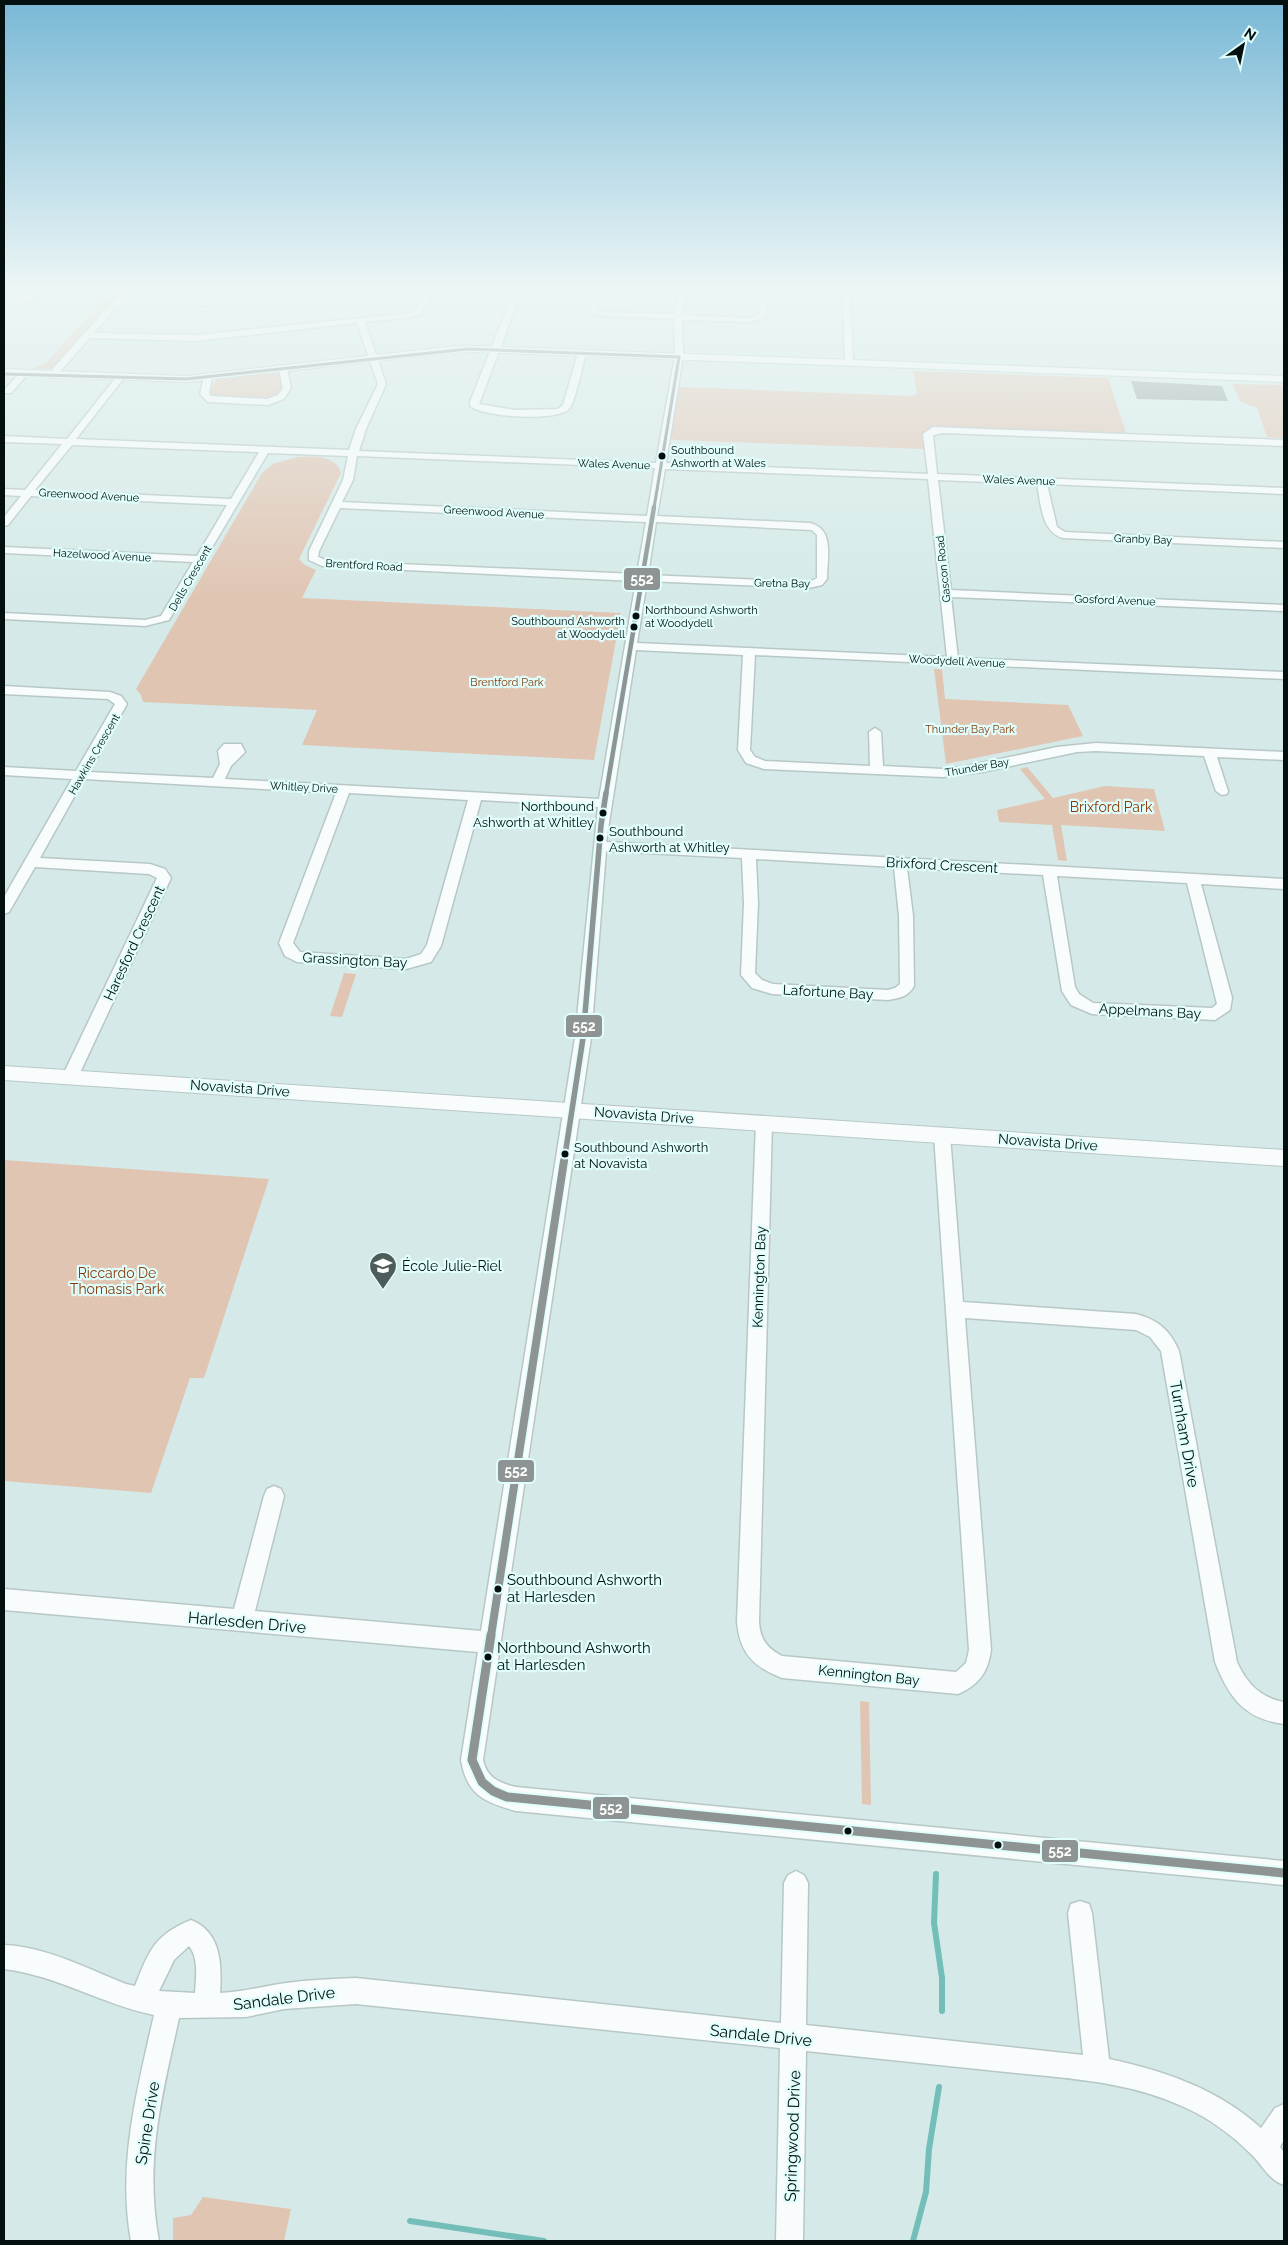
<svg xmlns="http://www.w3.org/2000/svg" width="1288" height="2245" font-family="Raleway,sans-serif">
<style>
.green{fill:#e0c5b3}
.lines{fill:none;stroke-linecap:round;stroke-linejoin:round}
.stream{stroke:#74beba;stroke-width:6}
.building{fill:#96a6a5}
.minor-casing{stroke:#b7c7c6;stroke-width:3}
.tertiary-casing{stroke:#b7c7c6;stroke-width:2}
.secondary-casing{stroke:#b7c7c6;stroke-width:3}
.minor{fill:#f9fcfc;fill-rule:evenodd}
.tertiary{fill:#f9fcfc;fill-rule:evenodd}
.secondary{fill:#f1f1ef;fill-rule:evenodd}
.bus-1-far4-casing{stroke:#e0fefc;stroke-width:5}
.bus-1-far3-casing{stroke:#e0fefc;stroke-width:7}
.bus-1-far2-casing{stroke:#e0fefc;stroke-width:9}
.bus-1-far1-casing{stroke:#e0fefc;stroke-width:11}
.bus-1-casing{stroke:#e0fefc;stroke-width:13}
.bus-1-far4{stroke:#8e9393;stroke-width:3}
.bus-1-far3{stroke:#8e9393;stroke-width:4.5}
.bus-1-far2{stroke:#8e9393;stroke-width:5.5}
.bus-1-far1{stroke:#8e9393;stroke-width:8}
.bus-1{stroke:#8e9393;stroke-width:9}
.bus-dot{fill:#04100f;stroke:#e0fefc;stroke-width:2}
.labels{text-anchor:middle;stroke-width:4.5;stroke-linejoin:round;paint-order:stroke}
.far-bus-label{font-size:11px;fill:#04100f;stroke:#e0fefc;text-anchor:start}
.far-street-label{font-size:11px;fill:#04100f;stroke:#e0fefc}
.far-park-label{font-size:11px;fill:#883a07;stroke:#e0fefc}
.bus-label{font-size:13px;fill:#04100f;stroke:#e0fefc;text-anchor:start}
.park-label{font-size:14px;fill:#883a07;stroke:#e0fefc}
.street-label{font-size:14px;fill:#04100f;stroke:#e0fefc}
.poi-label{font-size:14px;fill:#04100f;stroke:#e0fefc;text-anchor:start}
.near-bus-label{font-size:15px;fill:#04100f;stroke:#e0fefc;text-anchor:start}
.near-street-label{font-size:16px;fill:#04100f;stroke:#e0fefc}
.line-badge{stroke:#e0fefc;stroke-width:2}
.badge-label{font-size:14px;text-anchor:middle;font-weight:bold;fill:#fff}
</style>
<rect width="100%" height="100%" fill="#d5eae8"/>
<g class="green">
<polygon points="117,285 127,285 53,369 31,369 45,364"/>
<path d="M913,371L1108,378L1126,433L936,427C922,431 923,436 923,449L674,440L671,438L678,388L680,387L913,396L917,393Z"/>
<polygon points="274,373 280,375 282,388 277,397 269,400 211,397 208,394 216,380"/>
<polygon points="1232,384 1284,385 1284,438 1267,437 1257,408 1241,402"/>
<path d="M297,457C312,456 337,455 341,473L299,559L305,565L316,570L302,598L621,613L594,760L302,745L317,710L143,702L141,695L136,689L262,473L273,464Z"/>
<polygon points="934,669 942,669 945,699 1068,705 1083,736 946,764"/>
<polygon points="1027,767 1053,798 1105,786 1154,789 1165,831 1061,825 1067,861 1058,860 1052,825 999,822 997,810 1045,799 1020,769"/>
<polygon points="344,973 356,974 342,1017 330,1016"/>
<polygon points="4,1160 269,1179 204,1378 190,1378 151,1493 4,1481"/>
<polygon points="860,1701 869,1702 871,1805 862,1804"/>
<polygon points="203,2197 291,2209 284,2241 173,2241 173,2218 191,2215"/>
</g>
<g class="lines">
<g class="stream">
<polyline points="936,1874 934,1923 942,1978 942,2011"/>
<polyline points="410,2221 544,2241"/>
<polyline points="913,2241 926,2192 929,2149 939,2087"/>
</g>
</g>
<polygon class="building" points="1131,381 1222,386 1228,401 1137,399"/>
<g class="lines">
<defs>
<g id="minor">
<path d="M128,285H136L94,333L196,335L410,313L416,310L429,285H437L422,314L412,317L365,322L386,384L366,429L359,451L656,463L675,356L674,319L603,316L593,314L590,308L597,285H605L598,308L603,312L674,314L679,285H687L682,315L749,318L758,315L761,285H769L765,318L749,322L682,320L683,356L666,463L928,474L923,434L933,427L1284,440V446L943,433L933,435L937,474L1284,488V494L1047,484L1057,527L1065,532L1284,542V548L1063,538C1041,532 1041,503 1037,484L938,480L951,590L1284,605V611L951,597L958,658L1284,672V679L755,655L750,750L755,757L765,761L870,766L869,732L875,728L881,732L883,766L943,769L962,767L1057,747L1096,743L1284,752V760L1217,757L1228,791L1227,794L1222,795L1216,791L1204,756L1096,751L1077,752L982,772L943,777L764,769L746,763L738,750L743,655L636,650L606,842L1284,879V889L1201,884L1232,998L1230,1010L1215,1020L1092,1014L1071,1005L1062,991L1043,875L907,868L913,916L914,986C908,997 899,998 888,1000L772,994L752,988L741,975L744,903L742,858L606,851L591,1038L483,1760C487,1778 499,1783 516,1787L1284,1861V1885L516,1811C484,1802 467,1795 461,1760L478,1652L4,1610V1589L234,1609L264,1496L267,1489L274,1486L281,1489L284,1496L255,1611L481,1631L575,1038L598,807L481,800L441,946L431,962L406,969L297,962L285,956L279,943L336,793L84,779L40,858L150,864L165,869L171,878L78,1077L76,1081L70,1083L64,1081L62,1077L157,878L149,874L35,867L9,912L4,914V897L72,779L4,775V767L76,771L115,704L108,699L4,694V686L110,692L121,696L127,704L89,772L213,778L220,764L218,751L224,744H241L245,752L231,766L225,779L599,799L636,581L322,566L309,560V551L343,480L348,456L268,453L169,620L145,626L4,619V613L145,620L161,616L193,562L4,553V547L197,556L227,505L31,496L8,525L4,526V517L21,496L4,495V489L25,490L62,444L4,442V436L67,439L117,376L120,375L124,378L76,439L349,450L356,429L378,384L357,323L196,341L90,338L55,377H49V373ZM72,445L259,452L231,499L35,490ZM357,456L655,468L647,516L342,502L353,480ZM665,469L928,479L947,657L637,643L647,581L809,588L822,585L827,579C827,558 835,529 810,523L657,516ZM340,508L646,522L637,574L328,561L318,557L319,551ZM656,522L812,530L817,535V578L809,582L648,575ZM349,793L468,800L427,945L421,954L406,959L300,952L293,943ZM756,859L894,867L899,916L900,984L895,988L888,990L773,984L762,980L755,973L758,903ZM1057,876L1187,883L1217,1004L1212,1008L1093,1003L1079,994L1075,987Z"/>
<polygon points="206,285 214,285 216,302 207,306 197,305 197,301 207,295"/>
<polygon points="295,285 303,285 304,289 313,292 375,285 402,285 398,287 313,296 298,293"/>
<path d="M516,285H524L479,404L515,410L558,409L563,405L578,353L585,351L586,353C583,364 575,403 569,409C557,422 483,417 470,406V402Z"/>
<polygon points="842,285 850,285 853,363 849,366 845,363"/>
<polygon points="283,366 287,369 291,388 284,399 268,405 208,402 200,394 204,377 208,374 212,377 209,394 211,396 267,399 278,395 283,388 279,369"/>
<polygon points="21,372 28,374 11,393 5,393 5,389"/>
<path d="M764,1117L770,1118L772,1123L759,1622C760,1639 767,1648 782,1656L956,1672L966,1663L969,1650L934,1135L936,1130L942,1128L948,1130L950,1135L963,1302L1136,1314C1158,1320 1170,1330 1179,1351L1237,1662C1247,1684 1261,1698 1284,1702V1724C1244,1719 1229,1697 1215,1662L1161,1351L1150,1337L1136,1330L965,1318L991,1650C988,1672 979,1685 958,1694L782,1678C754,1667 740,1654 737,1622L756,1123L758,1118Z"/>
<path d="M796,1871L804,1875L808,1883L806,2025L1083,2055L1068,1913L1071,1904L1080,1901L1089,1904L1092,1913L1109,2059C1165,2071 1218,2089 1261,2128L1275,2108L1284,2104V2140L1280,2147L1284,2152V2185C1269,2180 1263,2166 1252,2155C1232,2135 1209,2118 1184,2107C1129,2081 1065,2078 1006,2072C939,2065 872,2058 806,2051L803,2239L802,2241H776L780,2048L356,2004L284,2009L246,2017L179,2018C162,2096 144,2161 159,2241H131C117,2164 137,2091 154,2015C101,2004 59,1976 4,1969V1945C47,1947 86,1968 126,1984L135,1986C149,1951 154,1935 191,1920C221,1932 222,1964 220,1993C243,1992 264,1986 286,1983C309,1980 332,1979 356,1978L781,2023L784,1883L788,1875ZM189,1946C199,1958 196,1978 195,1993L159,1991L174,1960Z"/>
</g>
<g id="tertiary">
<polygon points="476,346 1284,376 1284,382 476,352 448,353 186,382 4,375 4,369 186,376 448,347"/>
<polygon points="4,1066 1284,1150 1284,1166 4,1080"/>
</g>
<g id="secondary">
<polygon points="4,285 10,285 4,289"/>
<polygon points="29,296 33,297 35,299 33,301 4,307 4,301"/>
</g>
</defs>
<use href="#minor" class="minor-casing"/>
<use href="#tertiary" class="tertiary-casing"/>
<use href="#secondary" class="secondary-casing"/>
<use href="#minor" class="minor"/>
<use href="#tertiary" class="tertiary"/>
<use href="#secondary" class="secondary"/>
<defs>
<g id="bus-1-far4">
<polyline points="4,374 186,379 468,349 679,357"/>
<polyline points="654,508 679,357"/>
</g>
<polyline id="bus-1-far3" points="606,794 654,507"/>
<polyline id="bus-1-far2" points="564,1162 583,1038 601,825 606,793"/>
<polyline id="bus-1-far1" points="491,1636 564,1161"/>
<polyline id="bus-1" points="491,1635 472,1760 482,1782 493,1791 507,1797 1284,1873"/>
</defs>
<use href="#bus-1-far4" class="bus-1-far4-casing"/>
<use href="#bus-1-far3" class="bus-1-far3-casing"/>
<use href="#bus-1-far2" class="bus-1-far2-casing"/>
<use href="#bus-1-far1" class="bus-1-far1-casing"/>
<use href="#bus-1" class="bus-1-casing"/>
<use href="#bus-1-far4" class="bus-1-far4"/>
<use href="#bus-1-far3" class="bus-1-far3"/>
<use href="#bus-1-far2" class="bus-1-far2"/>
<use href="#bus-1-far1" class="bus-1-far1"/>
<use href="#bus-1" class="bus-1"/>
</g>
<linearGradient id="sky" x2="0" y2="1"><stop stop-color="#79b8d6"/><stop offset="0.48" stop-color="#ecf6f5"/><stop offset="1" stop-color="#ecf6f5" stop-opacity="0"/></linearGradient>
<rect width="1288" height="599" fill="url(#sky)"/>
<defs>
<symbol id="school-pin" viewBox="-11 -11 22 30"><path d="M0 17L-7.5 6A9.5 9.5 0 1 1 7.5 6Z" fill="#4d5c5b" stroke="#e0fefc"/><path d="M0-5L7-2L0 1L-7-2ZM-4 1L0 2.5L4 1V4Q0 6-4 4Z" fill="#fff"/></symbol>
</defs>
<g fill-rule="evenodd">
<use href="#school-pin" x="367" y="1250" width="32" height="43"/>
</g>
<g class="bus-dot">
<circle cx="662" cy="456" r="4.5"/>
<circle cx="636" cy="616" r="4.5"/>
<circle cx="634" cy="627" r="4.5"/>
<circle cx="603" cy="813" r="4.5"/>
<circle cx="600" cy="838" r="4.5"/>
<circle cx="565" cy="1154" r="4.5"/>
<circle cx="498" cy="1589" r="4.5"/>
<circle cx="488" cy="1657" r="4.5"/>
<circle cx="848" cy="1831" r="4.5"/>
<circle cx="998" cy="1845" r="4.5"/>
</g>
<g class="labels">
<g class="far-bus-label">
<text x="671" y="454">Southbound<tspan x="671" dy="13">Ashworth at Wales</tspan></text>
<text x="645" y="614">Northbound Ashworth<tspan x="645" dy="13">at Woodydell</tspan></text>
<text x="625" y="625" text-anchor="end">Southbound Ashworth<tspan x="625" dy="13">at Woodydell</tspan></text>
</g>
<g class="far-street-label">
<text transform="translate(614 464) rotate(2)" y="4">Wales Avenue</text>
<text transform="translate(1019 480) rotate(2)" y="4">Wales Avenue</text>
<text transform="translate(89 495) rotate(3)" y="4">Greenwood Avenue</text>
<text transform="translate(494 512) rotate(3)" y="4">Greenwood Avenue</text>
<text transform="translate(1143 539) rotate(2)" y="4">Granby Bay</text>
<text transform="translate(102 555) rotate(3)" y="4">Hazelwood Avenue</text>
<text transform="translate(364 565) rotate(3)" y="4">Brentford Road</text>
<text transform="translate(943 569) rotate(-96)" y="4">Gascon Road</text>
<text transform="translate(190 578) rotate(-60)" y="4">Dells Crescent</text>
<text transform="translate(782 583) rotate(1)" y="4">Gretna Bay</text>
<text transform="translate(1115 600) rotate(2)" y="4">Gosford Avenue</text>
<text transform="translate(957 661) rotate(3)" y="4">Woodydell Avenue</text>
<text transform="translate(94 754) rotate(-60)" y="4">Hawkins Crescent</text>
<text transform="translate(977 767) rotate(-10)" y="4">Thunder Bay</text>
<text transform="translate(304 787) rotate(3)" y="4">Whitley Drive</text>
</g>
<g class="far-park-label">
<text x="507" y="686">Brentford Park</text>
<text x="970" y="733">Thunder Bay Park</text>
</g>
<g class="bus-label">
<text x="594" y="811" text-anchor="end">Northbound<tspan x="594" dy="16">Ashworth at Whitley</tspan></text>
<text x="609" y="836">Southbound<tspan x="609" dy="16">Ashworth at Whitley</tspan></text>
<text x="574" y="1152">Southbound Ashworth<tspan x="574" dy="16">at Novavista</tspan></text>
</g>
<g class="park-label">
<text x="1111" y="812">Brixford Park</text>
<text x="117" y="1278">Riccardo De<tspan x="117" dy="16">Thomasis Park</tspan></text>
</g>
<g class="street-label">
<text transform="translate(942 865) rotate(3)" y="5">Brixford Crescent</text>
<text transform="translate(134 943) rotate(-65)" y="5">Haresford Crescent</text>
<text transform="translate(355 960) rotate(3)" y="5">Grassington Bay</text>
<text transform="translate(828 992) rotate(3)" y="5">Lafortune Bay</text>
<text transform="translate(1150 1011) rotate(3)" y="5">Appelmans Bay</text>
<text transform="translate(240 1088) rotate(4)" y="5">Novavista Drive</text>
<text transform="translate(644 1115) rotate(4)" y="5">Novavista Drive</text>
<text transform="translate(1048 1142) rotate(4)" y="5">Novavista Drive</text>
<text transform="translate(759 1277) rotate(-88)" y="5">Kennington Bay</text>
<text transform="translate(869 1675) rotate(6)" y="5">Kennington Bay</text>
</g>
<g class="poi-label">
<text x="402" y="1271">École Julie-Riel</text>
</g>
<g class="near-bus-label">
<text x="507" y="1585">Southbound Ashworth<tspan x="507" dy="17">at Harlesden</tspan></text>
<text x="497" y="1653">Northbound Ashworth<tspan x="497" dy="17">at Harlesden</tspan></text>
</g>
<g class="near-street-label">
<text transform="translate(1185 1434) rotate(80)" y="6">Turnham Drive</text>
<text transform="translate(247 1622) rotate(5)" y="6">Harlesden Drive</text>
<text transform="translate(284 1998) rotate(-7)" y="6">Sandale Drive</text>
<text transform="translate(761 2035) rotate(6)" y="6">Sandale Drive</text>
<text transform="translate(147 2123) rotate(-81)" y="6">Spine Drive</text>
<text transform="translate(792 2136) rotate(-88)" y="6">Springwood Drive</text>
</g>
</g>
<g class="line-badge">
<rect x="623" y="567" width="38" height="24" rx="5" fill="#8e9393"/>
<rect x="565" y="1014" width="38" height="24" rx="5" fill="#8e9393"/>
<rect x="497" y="1459" width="38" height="24" rx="5" fill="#8e9393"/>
<rect x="592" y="1796" width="38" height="24" rx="5" fill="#8e9393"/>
<rect x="1041" y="1839" width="38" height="24" rx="5" fill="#8e9393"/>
</g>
<g class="badge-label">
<text x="642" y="584">552</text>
<text x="584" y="1031">552</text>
<text x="516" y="1476">552</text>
<text x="611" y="1813">552</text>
<text x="1060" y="1856">552</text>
</g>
<rect width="1288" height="2245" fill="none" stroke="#04100f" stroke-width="10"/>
<g transform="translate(1243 45) rotate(33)" stroke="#e0fefc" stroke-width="4" paint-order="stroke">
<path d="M0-4L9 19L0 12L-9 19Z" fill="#04100f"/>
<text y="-8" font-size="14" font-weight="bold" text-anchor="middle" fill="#04100f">N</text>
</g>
</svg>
